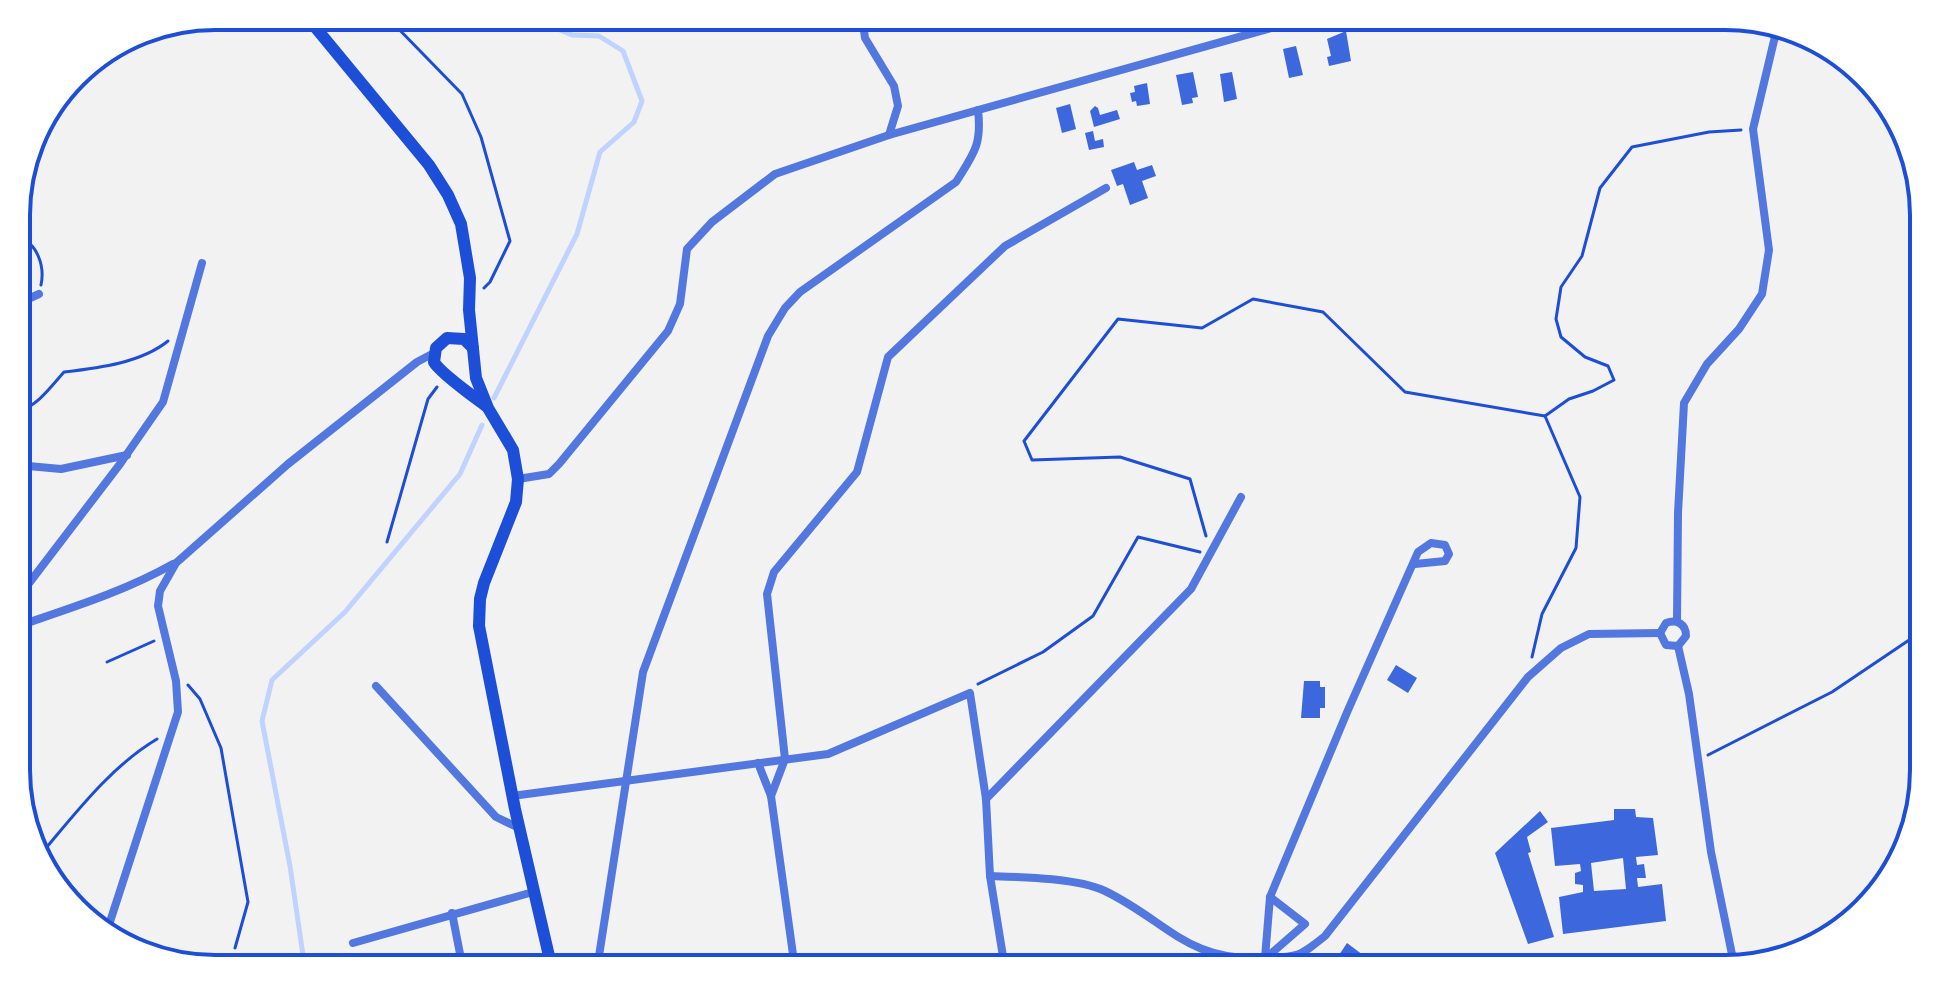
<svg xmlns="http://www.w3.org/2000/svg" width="1940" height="985" font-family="'Asap Condensed',sans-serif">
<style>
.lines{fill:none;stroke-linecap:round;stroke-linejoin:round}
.stream{stroke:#bfd3fe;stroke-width:5}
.building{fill:#3d67dc;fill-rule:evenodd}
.path{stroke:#1d4ed8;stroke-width:3}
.minor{stroke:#5277de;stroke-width:8}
.primary{stroke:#1d4ed8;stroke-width:12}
.rim{fill:none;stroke:#1d4ed8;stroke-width:4}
</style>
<rect width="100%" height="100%" fill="#f2f2f2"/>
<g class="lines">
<g class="stream">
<polyline points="494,398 577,234 600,152 634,122 642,101 623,51 599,36 572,35 527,16"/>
<polyline points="305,969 290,866 262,721 272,680 345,612 460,474 482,425"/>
</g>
</g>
<g class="building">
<polygon points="1346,31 1351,61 1329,66 1327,57 1331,56 1327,39"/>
<polygon points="1296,46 1303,75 1289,78 1283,49"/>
<polygon points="1193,72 1198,97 1192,98 1193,103 1182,105 1176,75"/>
<polygon points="1232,72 1237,99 1224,102 1220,74"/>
<polygon points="1147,83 1150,104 1137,106 1136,101 1132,102 1130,93 1135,92 1134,86"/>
<polygon points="1070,104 1076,129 1062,133 1056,108"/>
<polygon points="1095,106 1098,108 1100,115 1117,110 1120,119 1094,127 1090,111"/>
<polygon points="1093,131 1095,141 1103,139 1104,147 1089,150 1085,133"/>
<polygon points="1134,162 1137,170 1152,165 1156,176 1142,181 1148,198 1130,205 1123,184 1117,186 1111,170"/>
<polygon points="1396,665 1417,678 1408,693 1387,680"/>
<polygon points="1304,681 1320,681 1320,687 1325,687 1325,708 1320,708 1320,718 1301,718"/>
<path d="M1614,809H1635L1636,817L1653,818L1658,855L1636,857L1637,865L1644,864L1646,878H1637L1638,887L1662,884L1666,921L1563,934L1559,897L1583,892V885L1575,884V873L1581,871L1580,864L1555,866L1551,828L1614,820ZM1623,858L1626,889L1594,891L1591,863Z"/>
<polygon points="1540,811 1548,822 1527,837 1531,852 1528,853 1554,937 1528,944 1495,853"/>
<polygon points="1347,943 1367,958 1360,969 1340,969 1333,964"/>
</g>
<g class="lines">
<g class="path">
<polyline points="386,16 462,94 481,137 510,241 490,282 484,288"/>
<path d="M17,238C37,241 45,266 41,285"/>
<path d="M17,413C39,404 49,389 64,372C98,368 141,363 168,341"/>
<polyline points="1206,536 1190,479 1120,457 1032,460 1024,441 1118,319 1202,328 1253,299 1323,312 1405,392 1545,416"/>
<polyline points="387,542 428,399 437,387"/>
<polyline points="1532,657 1542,614 1576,548 1580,497 1545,416 1569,399 1593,391 1614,380 1608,366 1585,357 1561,337 1556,319 1561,287 1582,256 1600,188 1632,147 1709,132 1741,130"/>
<polyline points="107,662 154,641"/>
<polyline points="978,684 1043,652 1093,616 1138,537 1200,552"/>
<polyline points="188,685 200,699 221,748 233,817 248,902 235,948"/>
<polyline points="1708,755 1832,692 1924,630"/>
<path d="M40,855C75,814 110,767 157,739"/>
</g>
<g class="minor">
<polyline points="862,16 865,38 894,86 898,106 889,135"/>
<polyline points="17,304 39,294"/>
<polyline points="17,465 61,469 127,455"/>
<polyline points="518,479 549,474 559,464 668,331 680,304 687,249 712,222 775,174 889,135 1314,16"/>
<polyline points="17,599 120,464 163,402 202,263"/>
<polyline points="1677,621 1678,513 1684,403 1707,364 1739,329 1762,294 1769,250 1753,129 1777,28"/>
<path d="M17,623H27C77,606 127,590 173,564"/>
<path d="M1660,633L1666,623C1677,619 1686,624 1686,636L1678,646"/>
<polyline points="1660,633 1666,645 1678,646"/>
<polyline points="1678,646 1689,694 1711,852 1735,969"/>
<polyline points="376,686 496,817 519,828"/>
<polyline points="758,763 771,796 795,969"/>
<polyline points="512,796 828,754 970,693 986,799 990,876 1005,969"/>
<polyline points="771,796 785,759 767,594 774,572 857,472 888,357 1005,246 1106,188"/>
<polyline points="986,799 1191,589 1241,497"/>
<path d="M990,876C1021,877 1077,878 1105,891C1167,921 1187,962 1264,958C1298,957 1299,957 1325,936L1528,677L1561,648L1589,634L1660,633"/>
<polyline points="452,913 463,969"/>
<polyline points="107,931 178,712 176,681 158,606 160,591 176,563 288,464 417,362 434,353"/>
<polyline points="353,943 533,892"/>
<polyline points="1265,958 1270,897 1348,710 1418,552 1431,543 1445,545 1449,554 1445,561 1415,564"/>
<polyline points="1266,958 1305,924 1270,897"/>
<path d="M597,969L643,672L768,336L785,308L800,292L956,182C974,153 982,145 978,110"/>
</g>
<g class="primary">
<polyline points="306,16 429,165 448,195 461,224 470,278 469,310 476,378 488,408 513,450 518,479 516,502 484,583 480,599 479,626 515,809 552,969"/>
<path d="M473,348L464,339L447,338L436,348L434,362C439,372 474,397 486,406"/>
</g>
</g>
<path d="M0 0H1940V985H0ZM215 30H1725A185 185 0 0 1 1910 215V770A185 185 0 0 1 1725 955H215A185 185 0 0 1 30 770V215A185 185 0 0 1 215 30Z" fill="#fff" fill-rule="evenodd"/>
<path class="rim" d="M215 30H1725A185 185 0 0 1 1910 215V770A185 185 0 0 1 1725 955H215A185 185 0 0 1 30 770V215A185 185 0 0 1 215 30Z"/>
</svg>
